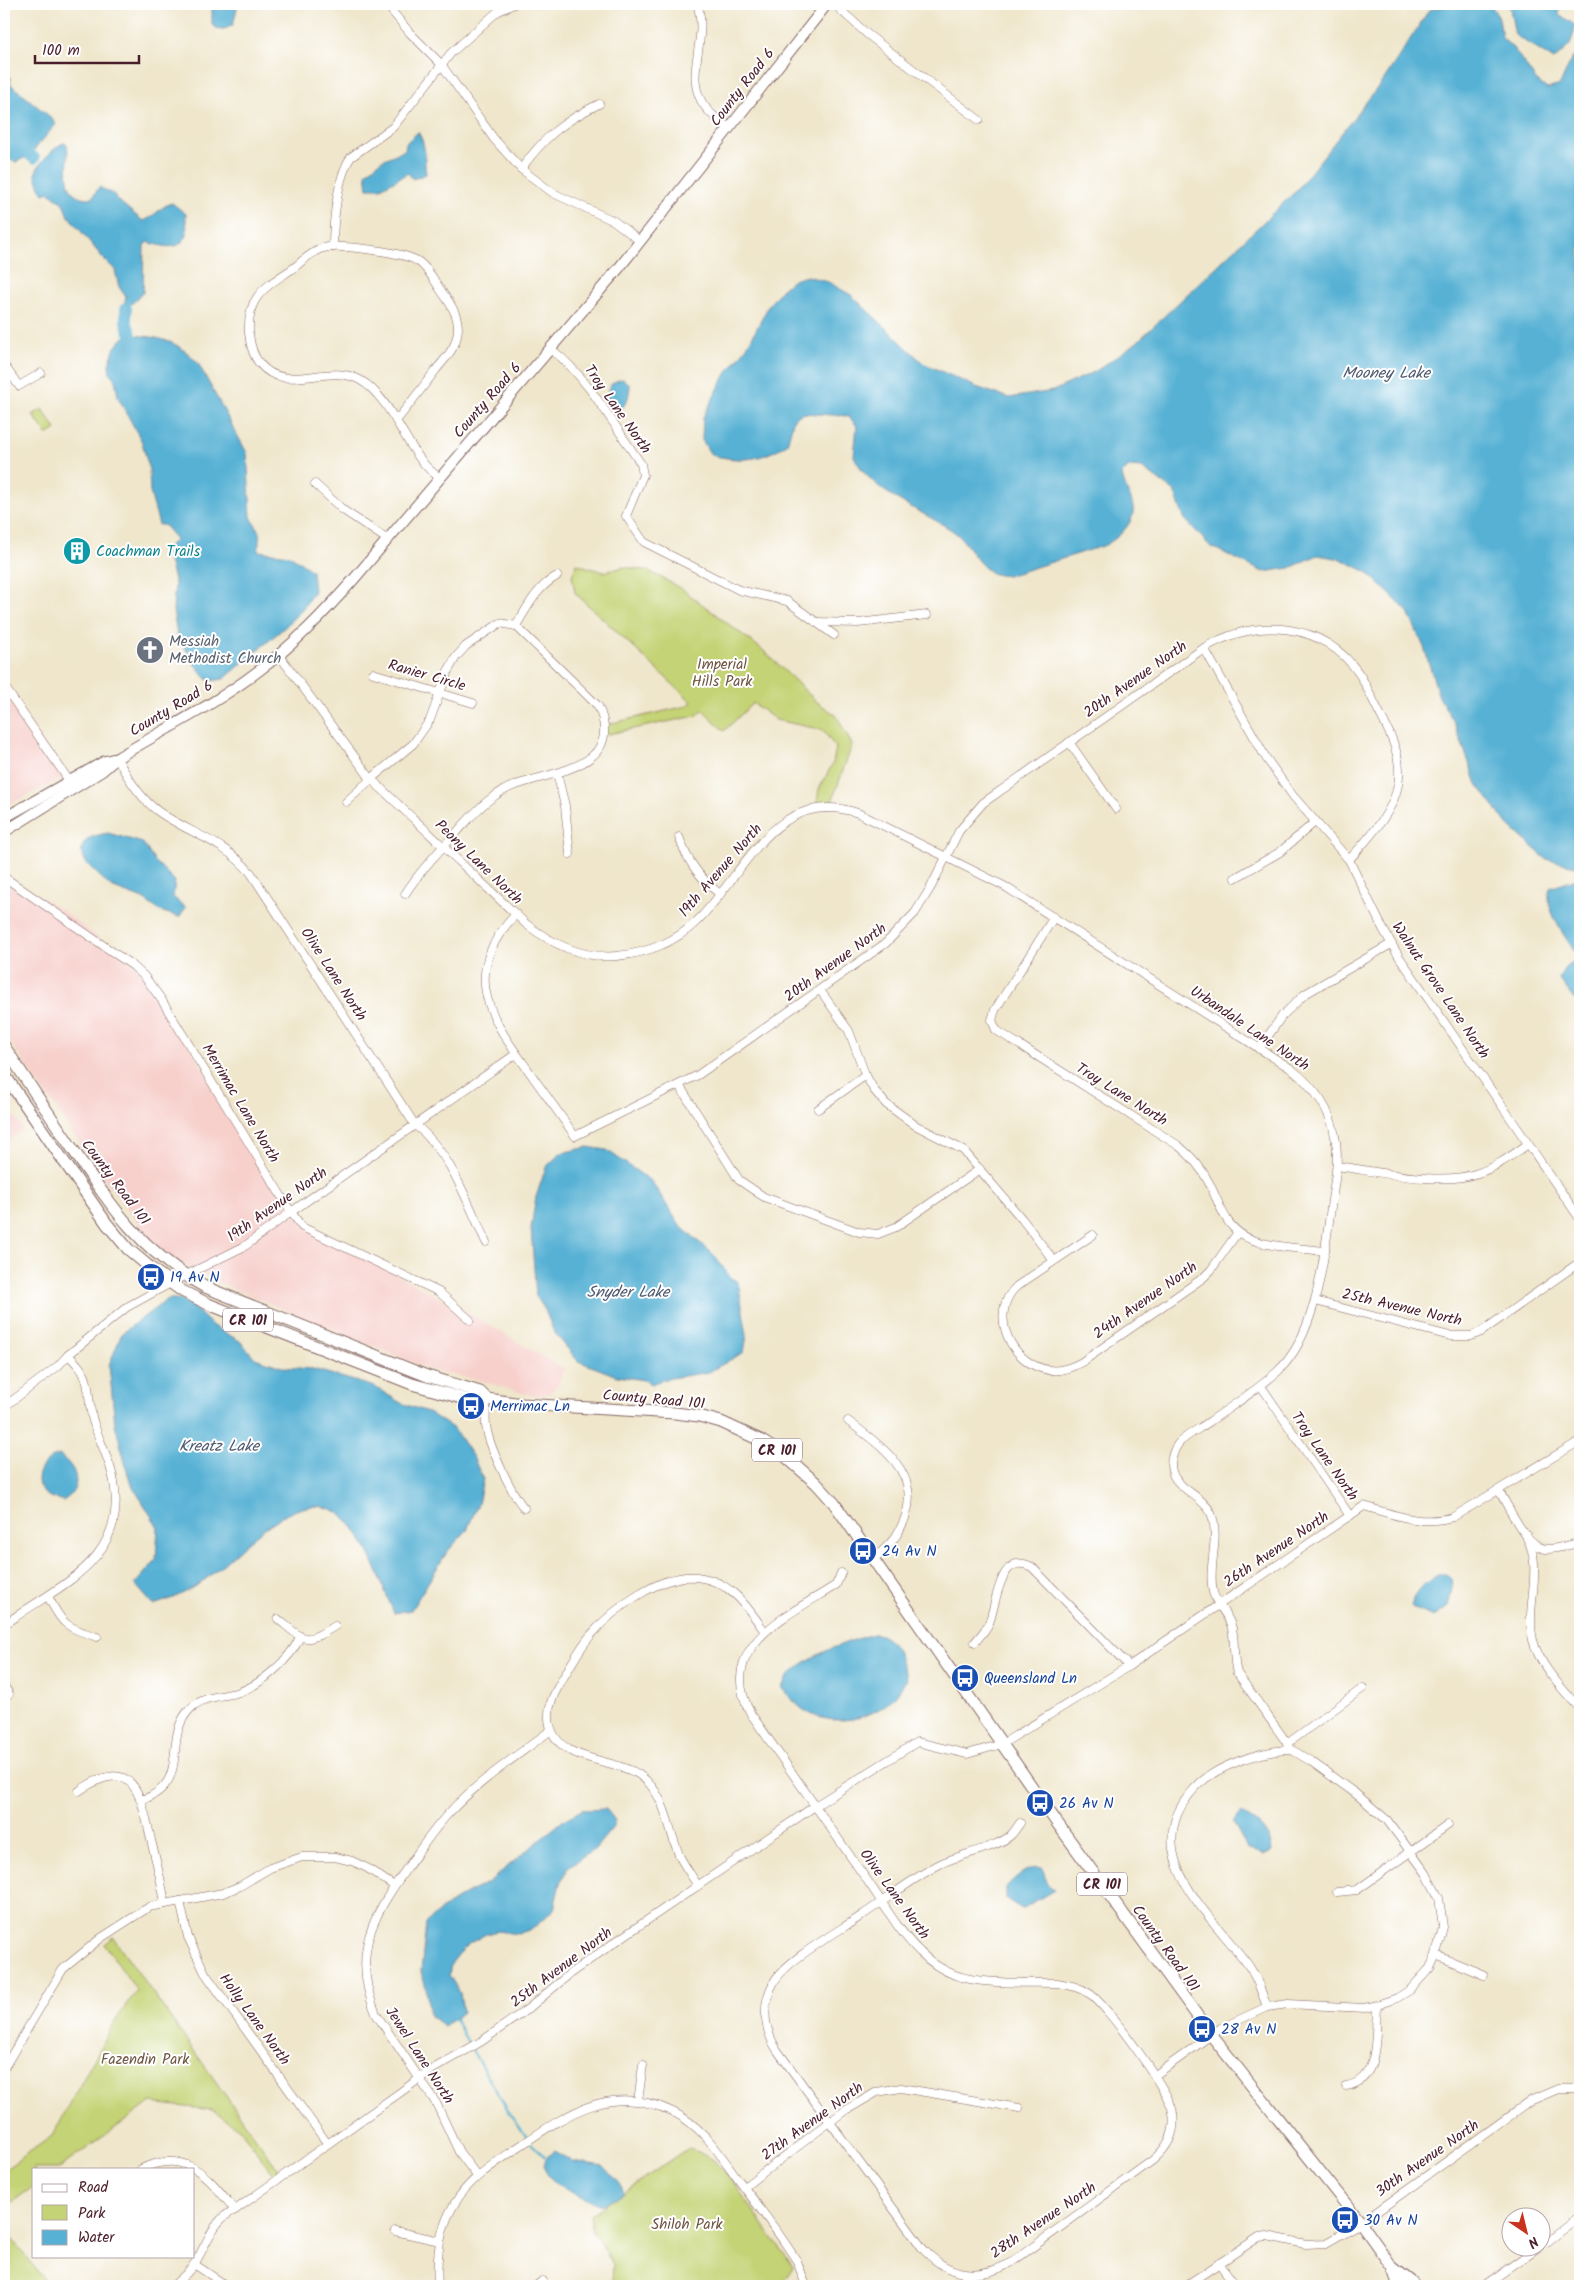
<svg xmlns="http://www.w3.org/2000/svg" width="1584" height="2290" font-family="Kalam,sans-serif">
<style>
.built{fill:#f7d0cc}
.green{fill:#c4d375;stroke:#877950}
.water{fill:#56b1d4;stroke:#506880}
.lines{fill:none;stroke-linecap:round;stroke-linejoin:round}
.stream{stroke:#56b1d4;stroke-width:2}
.river{stroke:#56b1d4;stroke-width:12}
.minor-casing{stroke:#846563;stroke-width:9}
.secondary-casing{stroke:#846563;stroke-width:12}
.primary-casing{stroke:#846563;stroke-width:13}
.minor{stroke:#fff;stroke-width:8}
.secondary{stroke:#fff;stroke-width:10}
.primary{stroke:#fff;stroke-width:11}
.labels{text-anchor:middle;stroke-width:4;stroke-linejoin:round;paint-order:stroke}
.shield{fill:#fff;stroke:#80626b;stroke-width:1}
.shield-label{font-size:14px;font-weight:bold;fill:#4a1f2b}
.street-label{font-size:15px;fill:#4a1f2b;stroke:#fff}
.culture-label{font-size:15px;fill:#0d838f;stroke:#fff;text-anchor:start}
.worship-label{font-size:15px;fill:#5b616d;stroke:#fff;text-anchor:start}
.park-label{font-size:15px;fill:#6f5541;stroke:#fff}
.transit-label{font-size:15px;fill:#164399;stroke:#fff;text-anchor:start}
.water-label{font-size:16px;font-style:italic;fill:#4f596f;stroke:#fff}
</style>
<rect width="100%" height="100%" fill="#fff"/>
<filter id="ink" filterUnits="userSpaceOnUse"><feTurbulence type="fractalNoise" baseFrequency=".02" numOctaves="2"/><feDisplacementMap in="SourceGraphic" scale="10" xChannelSelector="R" yChannelSelector="G"/><feConvolveMatrix kernelMatrix="1 2 1 2 8 2 1 2 1" color-interpolation-filters="sRGB"/></filter>
<filter id="wash" filterUnits="userSpaceOnUse"><feTurbulence type="fractalNoise" baseFrequency=".0096" numOctaves="4" result="noise"/><feDisplacementMap in="SourceGraphic" scale="20" xChannelSelector="R" yChannelSelector="G"/><feGaussianBlur stdDeviation="1.12" result="paint"/><feColorMatrix in="noise" values="0 0 0 0 0 0 0 0 0 0 0 0 0 0 0 0 0 1.4 0 .05"/><feComposite in="paint" operator="in"/></filter>
<g filter="url(#wash)">
<rect width="100%" height="100%" fill="#efe6cb"/>
<g class="built">
<polygon points="4,690 66,776 4,807"/>
<polygon points="4,871 17,883 60,909 135,965 153,986 277,1190 305,1226 463,1310 564,1369 558,1385 549,1393 533,1396 478,1380 431,1370 220,1283 173,1259 154,1245 105,1180 4,1033"/>
<polygon points="4,1101 23,1129 4,1143"/>
</g>
<g class="green">
<polygon points="42,409 56,429 47,435 33,415"/>
<polygon points="577,564 604,572 624,567 649,571 682,589 764,651 817,702 836,715 852,745 830,807 816,808 819,789 833,763 836,748 823,730 776,720 753,703 724,731 703,710 696,716 603,735 604,725 687,706 692,702 575,593 572,575"/>
<polygon points="113,1937 280,2172 274,2176 241,2130 213,2110 150,2103 58,2169 34,2169 34,2186 4,2208 4,2170 52,2136 118,2016 137,1991 104,1944"/>
<polygon points="689,2148 714,2160 741,2193 793,2267 783,2282 776,2286 612,2286 613,2264 593,2232 590,2215"/>
<polygon points="4,2229 49,2286 4,2286"/>
</g>
<g class="water">
<path d="M212,4H238L233,25C224,30 220,31 212,25Z"/>
<path d="M1452,4H1490L1499,18L1502,38L1514,49L1536,80L1547,89L1560,85L1571,60L1580,50V867L1546,859L1509,826L1491,803L1477,784L1454,722L1439,697L1424,647L1407,611L1367,572L1341,559L1318,555L1290,568L1263,572L1210,546L1184,518L1174,491L1142,468L1129,467L1122,473C1123,486 1131,495 1133,507C1136,523 1115,541 1103,546L1007,576C1002,575 993,575 989,571C974,561 968,541 953,531C922,510 870,493 854,456L857,426L848,416L803,413L794,418L787,444C760,461 742,462 711,455L702,440L703,417L726,374L747,347L769,305L782,289L793,280L807,276L828,282L851,295L923,363L976,387L1009,398L1053,391L1096,371L1136,343L1296,191L1385,78L1429,10Z"/>
<polygon points="1509,4 1548,4 1559,7 1559,14 1576,26 1570,45 1554,60 1515,35"/>
<polygon points="4,75 11,77 10,84 49,116 56,124 30,155 16,162 4,158"/>
<path d="M418,132C428,149 423,155 426,174L413,179L408,173L381,188H368L366,173L382,160L405,150L406,143Z"/>
<path d="M63,143L67,144C71,163 57,200 92,198L99,187L115,195L116,199L143,221C154,218 160,206 172,203L186,214C185,221 188,228 186,234C181,253 161,246 148,242L144,245L143,293L126,309L123,308L126,297L119,287L115,270L102,257L67,214L63,203L49,192L44,194L42,192L35,174C39,162 53,149 63,143Z"/>
<path d="M131,335C160,337 177,340 198,363L247,453L251,517L260,533L258,551L290,555L312,571L314,591L303,608L285,627L224,679L209,681L195,665L177,634L173,610L175,584L166,549L176,539L164,525H159L150,492L149,469L142,442L118,397L115,379L110,373L109,364L115,347L123,338Z"/>
<path d="M623,379L630,385C629,396 628,403 619,410L611,408C604,395 607,381 623,379Z"/>
<path d="M108,833L143,843L153,859L175,881L173,897L186,908L179,917L160,911L143,899L111,887L86,863L81,850C86,836 94,836 108,833Z"/>
<path d="M1580,878V1003L1575,1000L1559,979C1561,976 1562,971 1565,968C1568,965 1575,963 1577,959C1580,952 1542,916 1550,888Z"/>
<polygon points="588,1147 607,1150 652,1182 680,1226 712,1253 731,1278 738,1282 747,1335 744,1352 709,1372 665,1379 651,1384 644,1380 617,1376 578,1361 554,1332 545,1310 536,1296 531,1228 536,1197 546,1167 561,1153"/>
<path d="M168,1299H180L193,1307L213,1326L240,1341L255,1358L282,1367L313,1369L375,1387L401,1403L428,1412L454,1429L473,1457L483,1479L478,1504L467,1530L447,1552L411,1610L394,1613C381,1584 371,1547 350,1523C305,1472 242,1551 207,1578C191,1591 173,1599 153,1605L135,1584L156,1560L158,1527L130,1482L115,1424L109,1365L122,1333Z"/>
<path d="M59,1455C77,1467 84,1488 63,1501C57,1499 48,1497 44,1493C30,1480 43,1459 59,1455Z"/>
<path d="M1440,1574H1445L1451,1577L1452,1588L1448,1607L1434,1617L1416,1610L1411,1606C1415,1591 1426,1581 1440,1574Z"/>
<path d="M873,1634C894,1633 902,1662 907,1679C902,1686 896,1697 888,1703C865,1722 826,1727 801,1708C794,1702 788,1695 782,1689C787,1661 849,1641 873,1634Z"/>
<polygon points="606,1809 615,1820 613,1827 595,1849 568,1867 560,1883 554,1909 534,1928 518,1934 497,1931 486,1934 470,1943 458,1955 451,1964 449,1975 460,1993 463,2012 444,2026 430,2016 426,1987 421,1972 426,1923 440,1910 464,1895 489,1882 565,1819 582,1810"/>
<path d="M1241,1813C1256,1822 1271,1832 1272,1851L1263,1855L1247,1848L1234,1824V1820Z"/>
<path d="M1037,1867L1042,1868L1049,1886L1054,1890L1022,1909L1006,1899V1887C1014,1878 1025,1869 1037,1867Z"/>
<path d="M554,2151L572,2161L603,2166L621,2186L624,2192L604,2205C585,2200 520,2175 554,2151Z"/>
</g>
<g class="lines">
<g class="stream">
<polyline points="454,2017 470,2046"/>
<polyline points="472,2050 507,2109 528,2139"/>
<polyline points="531,2143 545,2157"/>
</g>
<g class="river">
<polyline points="30,155 34,158"/>
<polyline points="126,309 126,322 131,335"/>
</g>
</g>
</g>
<g filter="url(#ink)">
<g class="lines">
<defs>
<g id="minor">
<polyline points="386,4 410,33 441,64 494,139 521,169 553,193 614,221 640,241"/>
<path d="M697,4C710,41 681,77 706,108C712,116 721,122 729,128"/>
<polyline points="834,4 867,34 979,120"/>
<path d="M521,169C544,137 564,121 599,104"/>
<path d="M333,247C333,223 337,177 351,157L393,127L451,53L497,12L514,4"/>
<path d="M551,349C587,376 615,427 641,464L643,475L626,516L644,542L739,590L787,601L834,635"/>
<polyline points="4,365 19,386 41,373"/>
<path d="M396,421C409,405 422,388 435,371C442,362 451,354 455,343C463,323 454,308 442,292C435,282 429,269 419,262C405,252 340,244 323,248C313,251 303,260 295,267C266,287 247,294 249,333C250,344 252,355 260,364C286,395 327,362 360,380C387,395 402,436 421,460C426,467 433,473 440,478"/>
<polyline points="315,484 343,510 388,540"/>
<polyline points="816,622 858,623 927,615"/>
<path d="M516,626C528,606 537,587 557,576"/>
<polyline points="1204,648 1266,758 1293,796 1349,860 1383,929 1398,955 1580,1219"/>
<path d="M279,655L371,779L526,924C552,944 583,959 617,956C647,953 674,943 696,922C746,874 773,786 858,813L1004,886L1290,1068C1312,1085 1330,1107 1335,1136C1340,1159 1334,1184 1331,1207C1324,1256 1317,1334 1279,1370C1258,1390 1233,1405 1209,1422C1199,1429 1186,1435 1178,1444C1175,1448 1173,1453 1172,1458C1165,1487 1201,1492 1211,1513C1221,1537 1207,1567 1213,1592C1216,1604 1227,1613 1231,1625C1236,1639 1232,1656 1237,1673L1292,1750L1312,1762L1356,1794L1387,1820L1426,1873L1439,1898L1443,1927L1436,1955L1430,1968L1410,1990L1397,1998L1374,2006L1364,2008L1288,2004L1267,2007L1221,2028L1154,2076"/>
<polyline points="373,673 473,703"/>
<polyline points="4,686 72,785"/>
<polyline points="1069,742 1116,809"/>
<path d="M117,758C127,777 142,800 159,812C194,836 221,839 251,873L415,1125C450,1151 468,1204 486,1242"/>
<polyline points="557,773 565,806 570,854"/>
<path d="M346,802L371,779L413,744L430,720L448,671L456,657L466,646L500,623L516,626L598,706C626,767 554,771 516,785C506,788 497,794 489,800C477,809 467,821 457,832C438,852 420,871 405,894"/>
<path d="M679,837C687,861 700,879 720,894"/>
<polyline points="4,877 133,966 144,976 161,999 291,1212 302,1227 439,1292 470,1320"/>
<polyline points="1235,878 1280,852 1316,821"/>
<path d="M516,914C462,970 486,1013 526,1067C542,1090 559,1113 575,1136L698,1075L886,943L915,913L931,887L959,831L983,803L1204,648C1257,617 1323,621 1360,675C1367,687 1373,700 1379,712C1391,735 1403,758 1398,785C1392,815 1369,837 1349,860"/>
<path d="M1054,917L995,1010L992,1020L996,1030L1179,1146C1191,1156 1201,1167 1208,1181C1221,1205 1224,1230 1253,1240C1275,1248 1302,1248 1325,1251"/>
<polyline points="820,990 849,1031 865,1074 874,1090 886,1104 915,1125 963,1150 1022,1219 1054,1261"/>
<polyline points="1259,1049 1282,1016 1305,994 1391,944"/>
<polyline points="679,1085 739,1180 764,1197 859,1232 878,1234 896,1227 980,1169"/>
<polyline points="818,1109 866,1075"/>
<path d="M1337,1166C1376,1171 1442,1187 1478,1173C1497,1167 1512,1155 1528,1144"/>
<path d="M1093,1235L1017,1286C987,1313 1011,1365 1049,1370C1061,1372 1072,1367 1082,1362L1203,1278L1211,1270L1238,1232"/>
<polyline points="1315,1301 1450,1336 1471,1336 1481,1332 1580,1262"/>
<polyline points="1261,1386 1350,1516"/>
<path d="M487,1399C486,1410 484,1420 487,1431C491,1450 512,1494 524,1508"/>
<polyline points="4,1407 58,1366 68,1355 127,1307 176,1280 245,1246 291,1212 516,1054"/>
<path d="M848,1421C885,1449 929,1478 899,1531C893,1543 882,1551 873,1560"/>
<path d="M1499,1491C1509,1507 1526,1547 1546,1549C1557,1550 1569,1544 1580,1543"/>
<path d="M1527,1538C1544,1569 1525,1606 1533,1640C1540,1667 1562,1688 1580,1709"/>
<path d="M841,1573L836,1585C790,1615 713,1646 751,1714C788,1767 825,1820 862,1873C881,1899 897,1930 920,1952C930,1962 942,1970 955,1975C982,1985 1028,1982 1057,1983C1069,1985 1080,1987 1090,1994C1107,2005 1171,2093 1173,2113C1176,2133 1168,2147 1153,2160L1012,2262C979,2281 949,2277 923,2249L777,2050C764,2029 761,2005 774,1982C786,1960 839,1931 861,1916C887,1899 913,1878 940,1864C958,1855 999,1847 1011,1835C1014,1832 1017,1827 1020,1823"/>
<path d="M48,1596C62,1625 66,1627 97,1637"/>
<path d="M278,1619C305,1641 304,1645 335,1626"/>
<path d="M4,1625C56,1586 128,1562 114,1482C111,1462 100,1443 94,1424C84,1394 97,1380 68,1355"/>
<path d="M975,1642C980,1636 986,1630 989,1623C997,1603 999,1550 1032,1567L1129,1666"/>
<polyline points="4,1686 9,1694"/>
<polyline points="1287,1744 1363,1688"/>
<path d="M79,1791C134,1753 141,1795 151,1840C156,1861 162,1883 165,1904"/>
<path d="M142,1800C193,1782 161,1739 190,1709C203,1696 219,1697 236,1693C260,1686 290,1660 300,1637"/>
<path d="M698,1886C692,1876 685,1867 680,1857C667,1828 667,1793 638,1774C611,1757 559,1763 550,1725C545,1705 557,1689 566,1673C574,1660 581,1646 591,1635C613,1609 661,1573 697,1577C731,1581 747,1606 765,1632"/>
<polyline points="1337,1892 1357,1890 1448,1825"/>
<polyline points="180,1901 188,1937 205,1973 327,2143"/>
<polyline points="1436,1955 1484,1975"/>
<path d="M1267,2007C1261,1991 1256,1975 1246,1962C1208,1912 1135,1852 1195,1788C1215,1766 1262,1750 1292,1750"/>
<polyline points="4,2068 63,1969 101,1938 149,1907 223,1893 240,1886 270,1868 302,1857 335,1857 352,1861 367,1868 394,1886"/>
<path d="M1346,2086C1381,2081 1375,2033 1377,2006"/>
<polyline points="638,2101 643,2065"/>
<path d="M141,2169C187,2147 209,2178 235,2210"/>
<path d="M477,2176L459,2152L436,2103L376,2014C351,1954 372,1917 407,1868C420,1850 433,1830 448,1814C478,1781 516,1757 551,1730"/>
<polyline points="744,2187 843,2112 877,2092 901,2088 1019,2108"/>
<polyline points="395,2231 440,2241"/>
<polyline points="1542,2245 1580,2216"/>
<polyline points="1219,2263 1236,2286"/>
<polyline points="194,2264 227,2286"/>
<path d="M173,2286C181,2279 189,2272 195,2263C207,2244 213,2219 235,2210L433,2069L482,2041L529,2008L572,1972L621,1938L815,1806L917,1742L967,1754L1002,1744L1129,1666L1364,1506C1394,1515 1422,1526 1453,1517L1580,1441"/>
<path d="M438,2286C436,2257 439,2228 455,2203C470,2178 494,2164 517,2148C567,2114 611,2082 673,2112C703,2126 721,2156 740,2182C756,2203 772,2224 787,2246L797,2261L806,2286"/>
<polyline points="536,2286 542,2281"/>
<polyline points="1185,2286 1259,2237 1267,2236 1306,2244 1326,2243 1361,2223 1532,2100 1558,2089 1580,2089"/>
<polyline points="1484,2286 1537,2248"/>
</g>
<g id="secondary">
<polyline points="4,818 105,761 113,759"/>
<path d="M4,832L102,771L117,758C163,730 214,705 257,672C294,645 324,613 354,579L619,268L827,4"/>
</g>
<g id="primary">
<path d="M4,1046C27,1081 50,1116 74,1151C113,1209 142,1252 205,1287L427,1376L480,1392L487,1399"/>
<polyline points="4,1074 107,1224 128,1249 153,1270 182,1291 208,1304 412,1384 476,1402 487,1399 522,1404 675,1413 699,1416 721,1422 760,1440 784,1455 816,1483 834,1503 1055,1820 1212,2036 1361,2223 1392,2267 1399,2286"/>
<polyline points="1392,2267 1410,2281 1414,2286"/>
</g>
</defs>
<use href="#minor" class="minor-casing"/>
<use href="#secondary" class="secondary-casing"/>
<use href="#primary" class="primary-casing"/>
<use href="#minor" class="minor"/>
<use href="#secondary" class="secondary"/>
<use href="#primary" class="primary"/>
</g>
</g>
<defs>
<symbol id="building-disc" viewBox="-11 -11 22 22"><circle r="9.5" fill="#0f9aa8" stroke="#fff"/><path d="M-4-6H4V6H1V3H-1V6H-4ZM-2.5-4.3h1.7v1.8h-1.7ZM.8-4.3h1.7v1.8H.8ZM-2.5-1h1.7V.8h-1.7ZM.8-1h1.7V.8H.8Z" fill="#fff"/></symbol>
<symbol id="church-disc" viewBox="-11 -11 22 22"><circle r="9.5" fill="#6b7280" stroke="#fff"/><path d="M-1.2-6h2.4v3.5h3.3v2.4h-3.3V6h-2.4V-.1h-3.3v-2.4h3.3Z" fill="#fff"/></symbol>
<symbol id="bus-disc" viewBox="-11 -11 22 22"><circle r="9.5" fill="#1a4fb4" stroke="#fff"/><path d="M-5-6H5V4H4V6H2V4H-2V6H-4V4H-5ZM-3.5-4V0h7V-4ZM-3.5 1.2v1.5H-2V1.2ZM2 1.2v1.5H3.5V1.2Z" fill="#fff"/></symbol>
</defs>
<g fill-rule="evenodd">
<use href="#building-disc" x="61" y="535" width="32" height="32"/>
<use href="#church-disc" x="134" y="634" width="32" height="32"/>
<use href="#bus-disc" x="135" y="1261" width="32" height="32"/>
<use href="#bus-disc" x="455" y="1390" width="32" height="32"/>
<use href="#bus-disc" x="847" y="1535" width="32" height="32"/>
<use href="#bus-disc" x="949" y="1662" width="32" height="32"/>
<use href="#bus-disc" x="1024" y="1787" width="32" height="32"/>
<use href="#bus-disc" x="1186" y="2013" width="32" height="32"/>
<use href="#bus-disc" x="1329" y="2204" width="32" height="32"/>
</g>
<g class="labels">
<g class="shield">
<rect x="223" y="1308.5" width="50" height="23" rx="4"/>
<rect x="752" y="1438.5" width="50" height="23" rx="4"/>
<rect x="1077" y="1872.5" width="50" height="23" rx="4"/>
</g>
<g class="shield-label">
<text x="248" y="1325">CR 101</text>
<text x="777" y="1455">CR 101</text>
<text x="1102" y="1889">CR 101</text>
</g>
<g class="street-label">
<text transform="translate(742 87) rotate(-52)" y="5">County Road 6</text>
<text transform="translate(487 400) rotate(-49)" y="5">County Road 6</text>
<text transform="translate(618 409) rotate(55)" y="5">Troy Lane North</text>
<text transform="translate(427 675) rotate(16)" y="5">Ranier Circle</text>
<text transform="translate(1135 679) rotate(-35)" y="5">20th Avenue North</text>
<text transform="translate(171 708) rotate(-31)" y="5">County Road 6</text>
<text transform="translate(479 862) rotate(44)" y="5">Peony Lane North</text>
<text transform="translate(720 870) rotate(-49)" y="5">19th Avenue North</text>
<text transform="translate(835 962) rotate(-36)" y="5">20th Avenue North</text>
<text transform="translate(334 974) rotate(57)" y="5">Olive Lane North</text>
<text transform="translate(1441 990) rotate(56)" y="5">Walnut Grove Lane North</text>
<text transform="translate(1250 1028) rotate(34)" y="5">Urbandale Lane North</text>
<text transform="translate(1122 1094) rotate(32)" y="5">Troy Lane North</text>
<text transform="translate(241 1103) rotate(59)" y="5">Merrimac Lane North</text>
<text transform="translate(116 1182) rotate(53)" y="5">County Road 101</text>
<text transform="translate(277 1204) rotate(-35)" y="5">19th Avenue North</text>
<text transform="translate(1145 1300) rotate(-35)" y="5">24th Avenue North</text>
<text transform="translate(1402 1307) rotate(13)" y="5">25th Avenue North</text>
<text transform="translate(654 1399) rotate(5)" y="5">County Road 101</text>
<text transform="translate(1325 1456) rotate(55)" y="5">Troy Lane North</text>
<text transform="translate(1276 1549) rotate(-34)" y="5">26th Avenue North</text>
<text transform="translate(895 1894) rotate(54)" y="5">Olive Lane North</text>
<text transform="translate(1166 1948) rotate(54)" y="5">County Road 101</text>
<text transform="translate(561 1967) rotate(-37)" y="5">25th Avenue North</text>
<text transform="translate(255 2019) rotate(54)" y="5">Holly Lane North</text>
<text transform="translate(420 2055) rotate(57)" y="5">Jewel Lane North</text>
<text transform="translate(812 2121) rotate(-36)" y="5">27th Avenue North</text>
<text transform="translate(1427 2158) rotate(-35)" y="5">30th Avenue North</text>
<text transform="translate(1043 2220) rotate(-34)" y="5">28th Avenue North</text>
</g>
<g class="culture-label">
<text x="96" y="556">Coachman Trails</text>
</g>
<g class="worship-label">
<text x="169" y="646">Messiah<tspan x="169" dy="17">Methodist Church</tspan></text>
</g>
<g class="park-label">
<text x="722" y="669">Imperial<tspan x="722" dy="17">Hills Park</tspan></text>
<text x="145" y="2064">Fazendin Park</text>
<text x="687" y="2229">Shiloh Park</text>
</g>
<g class="transit-label">
<text x="170" y="1282">19 Av N</text>
<text x="490" y="1411">Merrimac Ln</text>
<text x="882" y="1556">24 Av N</text>
<text x="984" y="1683">Queensland Ln</text>
<text x="1059" y="1808">26 Av N</text>
<text x="1221" y="2034">28 Av N</text>
<text x="1364" y="2225">30 Av N</text>
</g>
<g class="water-label">
<text x="1386" y="378">Mooney Lake</text>
<text x="628" y="1297">Snyder Lake</text>
<text x="219" y="1451">Kreatz Lake</text>
</g>
</g>
<rect width="1584" height="2290" fill="none" stroke="#fff" stroke-width="20"/>
<rect x="32" y="2168" width="162" height="90" fill="#ffffff" stroke="#b7a5aa"/>
<rect x="42" y="2184" width="25" height="8" fill="#ffffff" stroke="#b7a5aa"/>
<text x="78" y="2192" font-size="15" fill="#4a1f2b">Road</text>
<rect x="42" y="2205" width="25" height="15" fill="#c4d375" stroke="#b7a5aa"/>
<text x="78" y="2218" font-size="15" fill="#4a1f2b">Park</text>
<rect x="42" y="2230" width="25" height="15" fill="#56b1d4" stroke="#b7a5aa"/>
<text x="78" y="2242" font-size="15" fill="#4a1f2b">Water</text>
<g transform="translate(1526 2232) rotate(145)"><circle r="24" fill="#ffffff" stroke="#b7a5aa"/>
<path d="M0-4L9 19L0 12L-9 19Z" fill="#c8321e"/>
<text y="-8" font-size="14" font-weight="bold" text-anchor="middle" fill="#4a1f2b">N</text>
</g>
<path d="M35 55v8h104v-8" fill="none" stroke="#4a1f2b" stroke-width="2.5"/>
<text x="42" y="55" font-size="15" fill="#4a1f2b" stroke="#ffffff" stroke-width="4" paint-order="stroke">100 m</text>
</svg>
